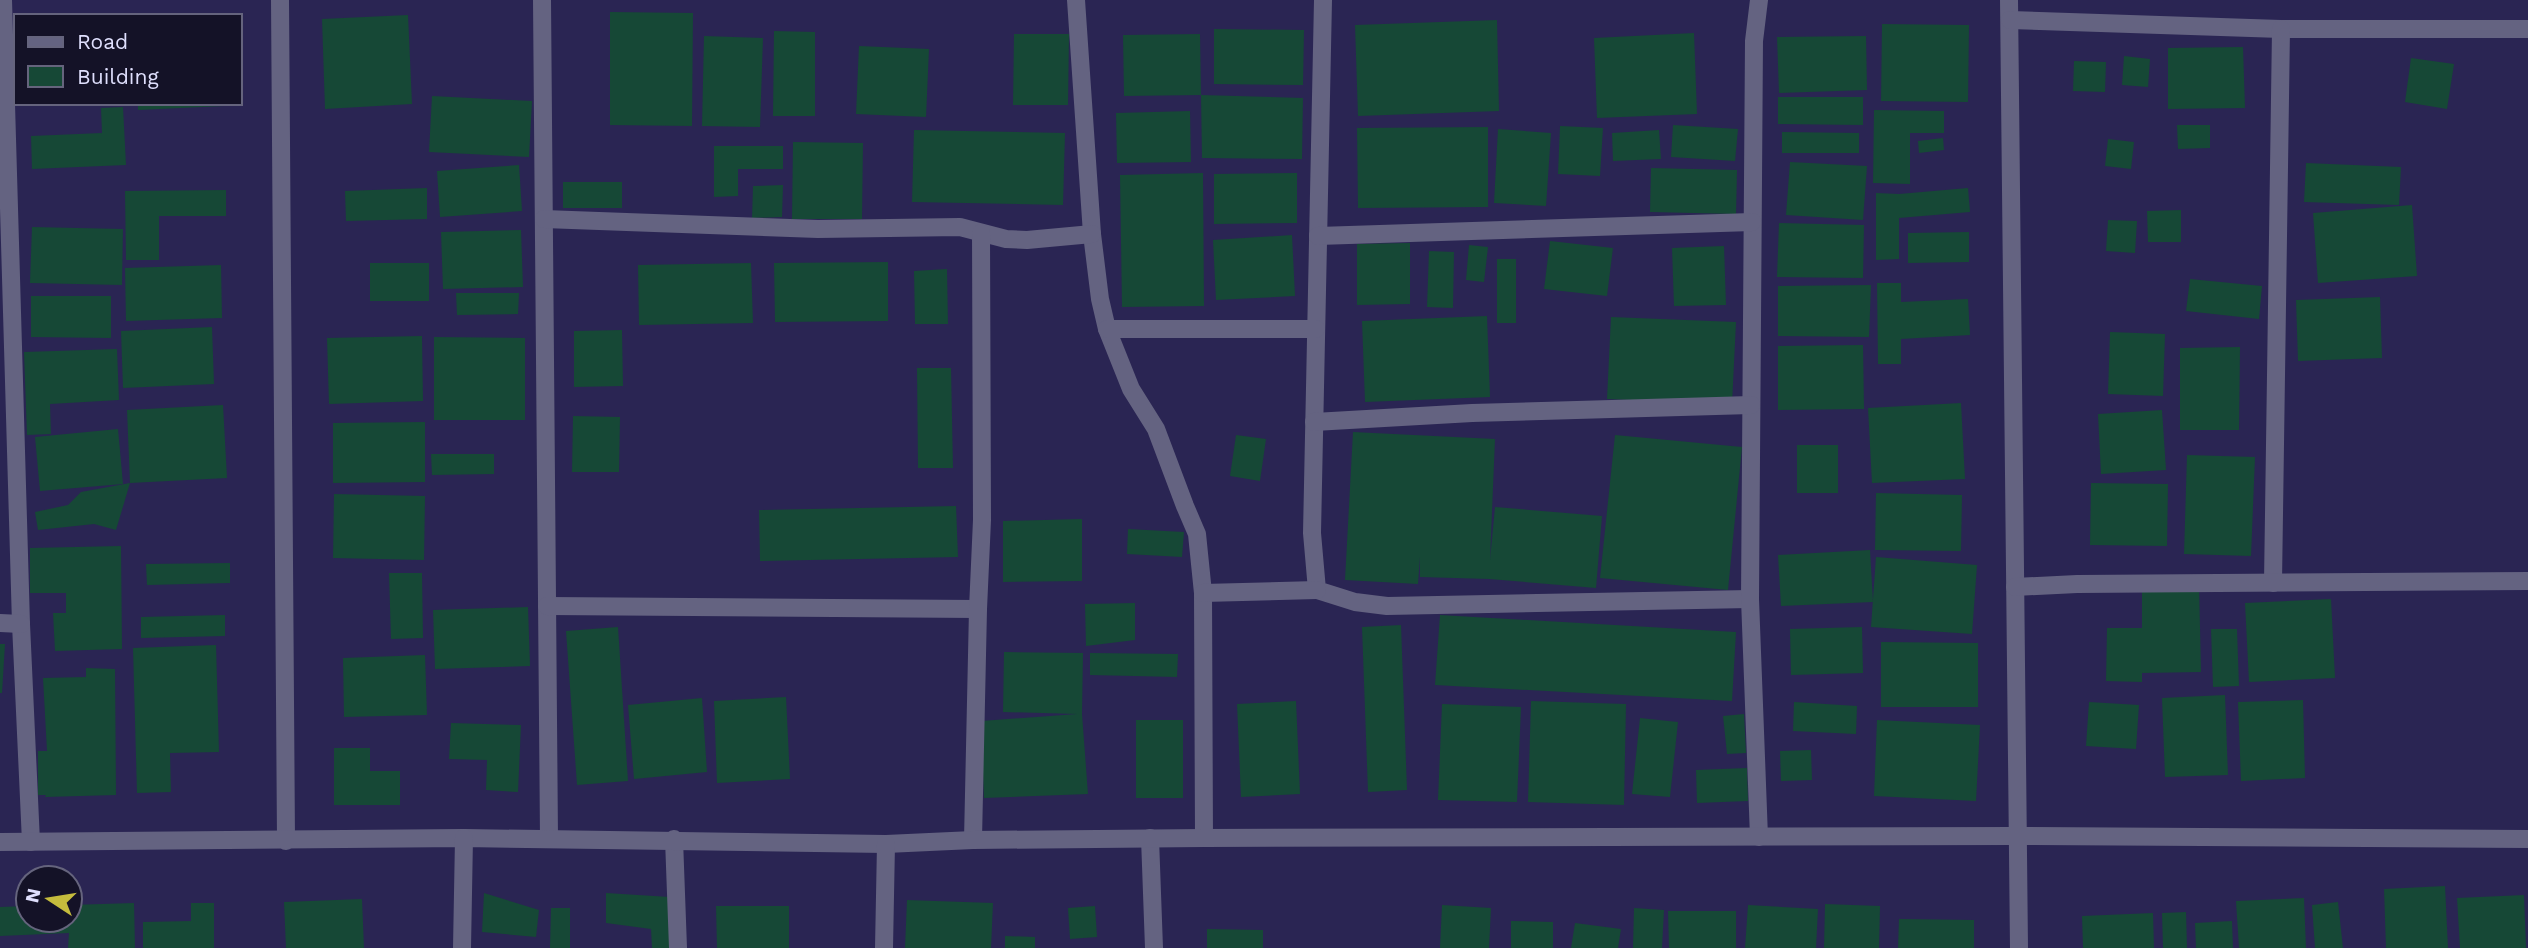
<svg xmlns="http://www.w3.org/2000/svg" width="2528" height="948" font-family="'Work Sans',sans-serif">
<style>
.building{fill:#164836}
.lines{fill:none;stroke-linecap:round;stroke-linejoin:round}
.street{stroke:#646381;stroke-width:18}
</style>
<rect width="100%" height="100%" fill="#2a2553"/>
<g class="building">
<polygon points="610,12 693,13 692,126 610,125"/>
<polygon points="408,15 412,104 325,109 322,19"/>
<polygon points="1497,20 1499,111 1358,116 1355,25"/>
<polygon points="1882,24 1969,25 1968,102 1881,101"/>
<polygon points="1214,29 1304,30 1303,85 1214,84"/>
<polygon points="774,31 815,32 815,116 773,116"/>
<polygon points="1694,33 1697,114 1597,118 1594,38"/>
<polygon points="1014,34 1069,34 1068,105 1013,105"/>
<polygon points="1200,34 1201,95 1124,96 1123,35"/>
<polygon points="704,36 763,38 760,127 702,126"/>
<polygon points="1866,36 1867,90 1779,93 1777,37"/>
<polygon points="859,46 929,49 926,117 856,114"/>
<polygon points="2243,47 2245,108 2168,109 2168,48"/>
<polygon points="2124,56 2150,59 2148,87 2122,85"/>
<polygon points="2411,58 2454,64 2447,109 2405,102"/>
<polygon points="2074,61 2106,62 2105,92 2073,91"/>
<polygon points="1201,95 1303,98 1302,159 1202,158"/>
<polygon points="432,96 532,101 529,157 429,152"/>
<polygon points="1778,97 1863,97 1863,125 1778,124"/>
<polygon points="138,103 224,103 224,106 138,110"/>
<polygon points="123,107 126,165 32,169 31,136 102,133 101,108"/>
<polygon points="1874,110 1944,111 1944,133 1910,133 1910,184 1873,183"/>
<polygon points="1190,111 1191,162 1117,163 1116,113"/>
<polygon points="1673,125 1738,129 1735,161 1671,157"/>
<polygon points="2177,125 2210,125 2210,148 2178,149"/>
<polygon points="1560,126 1603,128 1600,176 1558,174"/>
<polygon points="1488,127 1488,207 1358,208 1357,128"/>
<polygon points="1498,129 1551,133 1546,206 1494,203"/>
<polygon points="914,130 1065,133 1063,205 912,202"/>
<polygon points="1659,130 1661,159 1613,161 1612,133"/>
<polygon points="1782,132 1859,133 1859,153 1782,153"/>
<polygon points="1943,138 1944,150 1919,153 1918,141"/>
<polygon points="2108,139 2134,142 2131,169 2105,166"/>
<polygon points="793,142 863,143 862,219 792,219"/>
<polygon points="714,146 783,146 783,169 738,169 738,196 714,197"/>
<polygon points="1790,162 1867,166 1863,220 1786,215"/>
<polygon points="2306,163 2401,167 2399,205 2304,202"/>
<polygon points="519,165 522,211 440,217 437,171"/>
<polygon points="1651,168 1737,170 1736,214 1650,212"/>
<polygon points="1203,173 1204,306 1122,307 1120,175"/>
<polygon points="1297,173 1297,223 1214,224 1214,174"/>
<rect x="563" y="182" width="59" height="26"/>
<polygon points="783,185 782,217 752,218 753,186"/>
<polygon points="427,188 427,219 346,221 345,191"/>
<polygon points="1968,188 1970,212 1899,218 1899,259 1876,260 1876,193 1899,194"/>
<polygon points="226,190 226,216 159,216 159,260 126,260 125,191"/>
<polygon points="2412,205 2417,276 2318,283 2313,213"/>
<polygon points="2181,210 2181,242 2148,242 2147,211"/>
<polygon points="2108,220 2137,221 2135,253 2106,251"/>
<polygon points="1779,223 1864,225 1863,278 1777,277"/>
<polygon points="32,227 123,229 122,285 30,283"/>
<polygon points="521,230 523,287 443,289 441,232"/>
<polygon points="1969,232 1969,262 1908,263 1908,233"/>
<polygon points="1292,235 1295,296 1216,300 1213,240"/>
<polygon points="1550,241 1613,248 1607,296 1544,289"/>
<polygon points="1410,243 1410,304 1357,305 1357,244"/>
<polygon points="1469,245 1488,247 1484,282 1466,280"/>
<polygon points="1724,246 1726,305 1674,306 1672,248"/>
<polygon points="1429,251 1454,252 1453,308 1427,307"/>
<rect x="1497" y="259" width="19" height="64"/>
<polygon points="888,262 888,321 775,322 774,263"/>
<rect x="370" y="263" width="59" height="38"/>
<polygon points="751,263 753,323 639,325 638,265"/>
<polygon points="221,265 222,318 126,321 125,268"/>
<polygon points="947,269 948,324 915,324 914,271"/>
<polygon points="2190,279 2262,286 2259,319 2186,311"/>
<polygon points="1877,283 1901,283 1901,302 1968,299 1970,335 1901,339 1901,364 1878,364"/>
<polygon points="1871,285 1869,337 1778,336 1778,286"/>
<polygon points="456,293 519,293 518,314 457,315"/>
<polygon points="31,296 111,296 111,338 31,337"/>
<polygon points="2380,297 2382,358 2298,361 2296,300"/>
<polygon points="1487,316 1490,397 1365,402 1362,321"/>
<polygon points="1611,317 1736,322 1732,404 1607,399"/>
<polygon points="212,327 214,384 123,388 121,331"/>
<polygon points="622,330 623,386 574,387 574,331"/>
<polygon points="2110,332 2165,334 2163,396 2108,394"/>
<polygon points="422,336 423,401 329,404 327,338"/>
<polygon points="434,337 525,338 525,420 434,420"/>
<polygon points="1863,345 1864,409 1778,410 1778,346"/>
<polygon points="2240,347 2239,430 2180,430 2180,348"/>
<polygon points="117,349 119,400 50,404 51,434 27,435 24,352"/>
<polygon points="917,368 951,368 953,468 918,468"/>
<polygon points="1961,403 1965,479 1872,483 1868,408"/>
<polygon points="223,405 227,478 130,483 127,410"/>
<polygon points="2162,410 2166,470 2101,474 2098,414"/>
<polygon points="573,416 620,417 619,472 572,472"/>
<polygon points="425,422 425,482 333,483 333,423"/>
<polygon points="118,429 123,484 40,491 35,437"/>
<polygon points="1353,432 1495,439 1490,560 1495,507 1602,516 1596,588 1489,579 1420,577 1420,557 1418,584 1345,580"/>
<polygon points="1236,435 1266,439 1260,481 1230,476"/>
<polygon points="1615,435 1742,447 1728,590 1600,578"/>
<rect x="1797" y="445" width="41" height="48"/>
<polygon points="431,454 494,454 494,474 432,475"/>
<polygon points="2187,455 2255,457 2251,556 2184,554"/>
<polygon points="130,483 116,530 94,524 38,530 35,512 68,505 81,492"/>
<polygon points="2091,483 2168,484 2167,546 2090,545"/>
<polygon points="1876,493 1962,495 1961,551 1875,550"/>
<polygon points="334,494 425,496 424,560 333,558"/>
<polygon points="956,506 958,557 760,561 759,510"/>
<polygon points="1082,519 1082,581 1003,582 1003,521"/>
<polygon points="1128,529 1184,532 1182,557 1127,554"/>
<polygon points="121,546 122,649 55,651 53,613 66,613 66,593 30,593 30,548"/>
<polygon points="1870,550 1873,602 1781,606 1778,555"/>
<polygon points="1876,557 1977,565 1972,634 1871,627"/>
<polygon points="230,563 230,583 147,585 146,564"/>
<polygon points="389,573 422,573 423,638 391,639"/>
<polygon points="2142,584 2199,584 2201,672 2142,673 2142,682 2106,681 2107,628 2142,628"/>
<polygon points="2331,599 2335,678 2249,682 2245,603"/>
<polygon points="1135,603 1135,640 1086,646 1085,604"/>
<polygon points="528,607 530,666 435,669 433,610"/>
<polygon points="225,615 225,636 141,638 141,617"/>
<polygon points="1440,615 1736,632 1732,701 1435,685"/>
<polygon points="1401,625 1407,790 1368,792 1362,627"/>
<polygon points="618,627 628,781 577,785 566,631"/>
<polygon points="1862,627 1863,673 1791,675 1790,629"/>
<polygon points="2211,629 2237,629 2239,686 2213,687"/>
<polygon points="1881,642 1978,643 1978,707 1881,707"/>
<polygon points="0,644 5,644 2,693 0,693"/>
<polygon points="216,645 219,752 170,753 171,792 137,793 133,648"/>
<polygon points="1004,652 1083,653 1082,714 1088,794 984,798 981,721 1077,714 1003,712"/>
<polygon points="1090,653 1178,654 1177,677 1090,675"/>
<polygon points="425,655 427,715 344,717 343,658"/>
<polygon points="86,668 115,669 116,795 45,797 46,795 38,795 38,751 47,751 43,678 86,677"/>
<polygon points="2225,695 2228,775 2165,777 2162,698"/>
<polygon points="786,697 790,779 717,783 714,701"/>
<polygon points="702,698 707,772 634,779 628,705"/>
<polygon points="2303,700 2305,778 2241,781 2238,702"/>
<polygon points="1296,701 1300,794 1241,797 1237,704"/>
<polygon points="1531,701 1626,704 1624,805 1528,802"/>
<polygon points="1794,702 1857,706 1856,734 1793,731"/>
<polygon points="2089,702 2139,705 2136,749 2086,746"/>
<polygon points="1442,704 1521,707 1517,802 1438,800"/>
<polygon points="1744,714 1746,753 1727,754 1723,716"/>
<polygon points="1640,718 1678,722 1670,797 1632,794"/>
<rect x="1136" y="720" width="47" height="78"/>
<polygon points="1877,720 1980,725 1976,801 1874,796"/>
<polygon points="451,723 521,725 518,792 486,790 487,760 449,759"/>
<polygon points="334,748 370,748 370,771 400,771 400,805 334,805"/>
<polygon points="1811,750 1812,780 1781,781 1780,751"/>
<polygon points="1747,768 1748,801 1697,803 1696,770"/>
<polygon points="2445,886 2448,948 2386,948 2384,889"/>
<polygon points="484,893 539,910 536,937 482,932"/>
<polygon points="606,893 670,897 672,948 652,948 651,929 606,923"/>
<polygon points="2524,895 2526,948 2460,948 2457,898"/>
<polygon points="2304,898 2306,948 2239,948 2236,901"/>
<polygon points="362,899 364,948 286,948 284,902"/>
<polygon points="907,900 993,903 991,948 905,948"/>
<polygon points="2338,902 2343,948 2315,948 2312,905"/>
<polygon points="134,903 135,948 68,948 69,933 0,936 0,907 28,906 28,920 70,920 70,905"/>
<polygon points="191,903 214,903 214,948 143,948 143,922 191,921"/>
<polygon points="1825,904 1880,906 1879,948 1824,948"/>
<polygon points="1442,905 1491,908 1489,948 1440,948"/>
<polygon points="1748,905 1818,909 1816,948 1745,948"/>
<polygon points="716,906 789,906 789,948 717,948"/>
<polygon points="1095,906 1097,937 1070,939 1068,908"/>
<polygon points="551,908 570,908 570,948 550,948"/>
<polygon points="1634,908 1664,910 1662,948 1633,948"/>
<polygon points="1668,911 1736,911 1736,948 1669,948"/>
<polygon points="2186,912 2187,948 2163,948 2162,913"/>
<polygon points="2153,913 2154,948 2083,948 2082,916"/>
<polygon points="1899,919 1974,920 1974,948 1898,948"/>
<polygon points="1511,921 1553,922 1553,948 1511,948"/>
<polygon points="2232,921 2233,948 2196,948 2195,923"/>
<polygon points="1575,923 1621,929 1618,948 1571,948"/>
<polygon points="1207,929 1263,930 1263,948 1207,948"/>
<polygon points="1005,936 1035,937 1035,948 1005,948"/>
</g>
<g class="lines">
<g class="street">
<polyline points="3,0 21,624 31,842"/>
<polyline points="280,0 286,841"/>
<polyline points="542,0 549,838"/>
<polyline points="1076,0 1092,234 1100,299 1107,329 1131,389 1156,429 1185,506 1197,534 1203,593 1204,838"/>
<polyline points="1323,0 1312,533 1317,590 1355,602 1387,606 1750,599"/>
<polyline points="1759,0 1754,41 1750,599 1759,837"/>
<polyline points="2009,0 2019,948"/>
<polyline points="2010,20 2281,29 2528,29"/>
<polyline points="544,219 818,229 960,227 1006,239 1027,240 1092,234"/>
<polyline points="1318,236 1752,222"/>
<polyline points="1107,329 1316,329"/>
<polyline points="1314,422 1472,413 1751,405"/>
<polyline points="2273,583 2281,29"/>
<polyline points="2015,587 2077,584 2528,581"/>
<polyline points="1203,593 1317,590"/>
<polyline points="547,606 978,609"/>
<polyline points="0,623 21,624"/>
<polyline points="1150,838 1154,948"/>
<polyline points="674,839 678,948"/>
<polyline points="973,840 978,609 982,520 981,233"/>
<polyline points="0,842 464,838 886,844 973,840 1204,838 2017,836 2528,839"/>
<polyline points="462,948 464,838"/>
<polyline points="884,948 886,844"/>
</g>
</g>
<rect x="14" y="14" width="228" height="91" fill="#141227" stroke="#65647d" stroke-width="2"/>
<rect x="28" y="37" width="35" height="10" fill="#646381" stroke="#65647d" stroke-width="2"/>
<text x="77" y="49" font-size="21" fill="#dfdffd">Road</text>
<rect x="28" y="66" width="35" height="21" fill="#164836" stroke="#65647d" stroke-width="2"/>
<text x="77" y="84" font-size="21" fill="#dfdffd">Building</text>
<g transform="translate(49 899) rotate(282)"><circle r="33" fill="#141227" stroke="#65647d" stroke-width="2"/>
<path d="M0-5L12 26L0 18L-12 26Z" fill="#c5bc3d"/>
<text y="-10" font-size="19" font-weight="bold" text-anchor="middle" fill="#dfdffd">N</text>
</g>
</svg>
